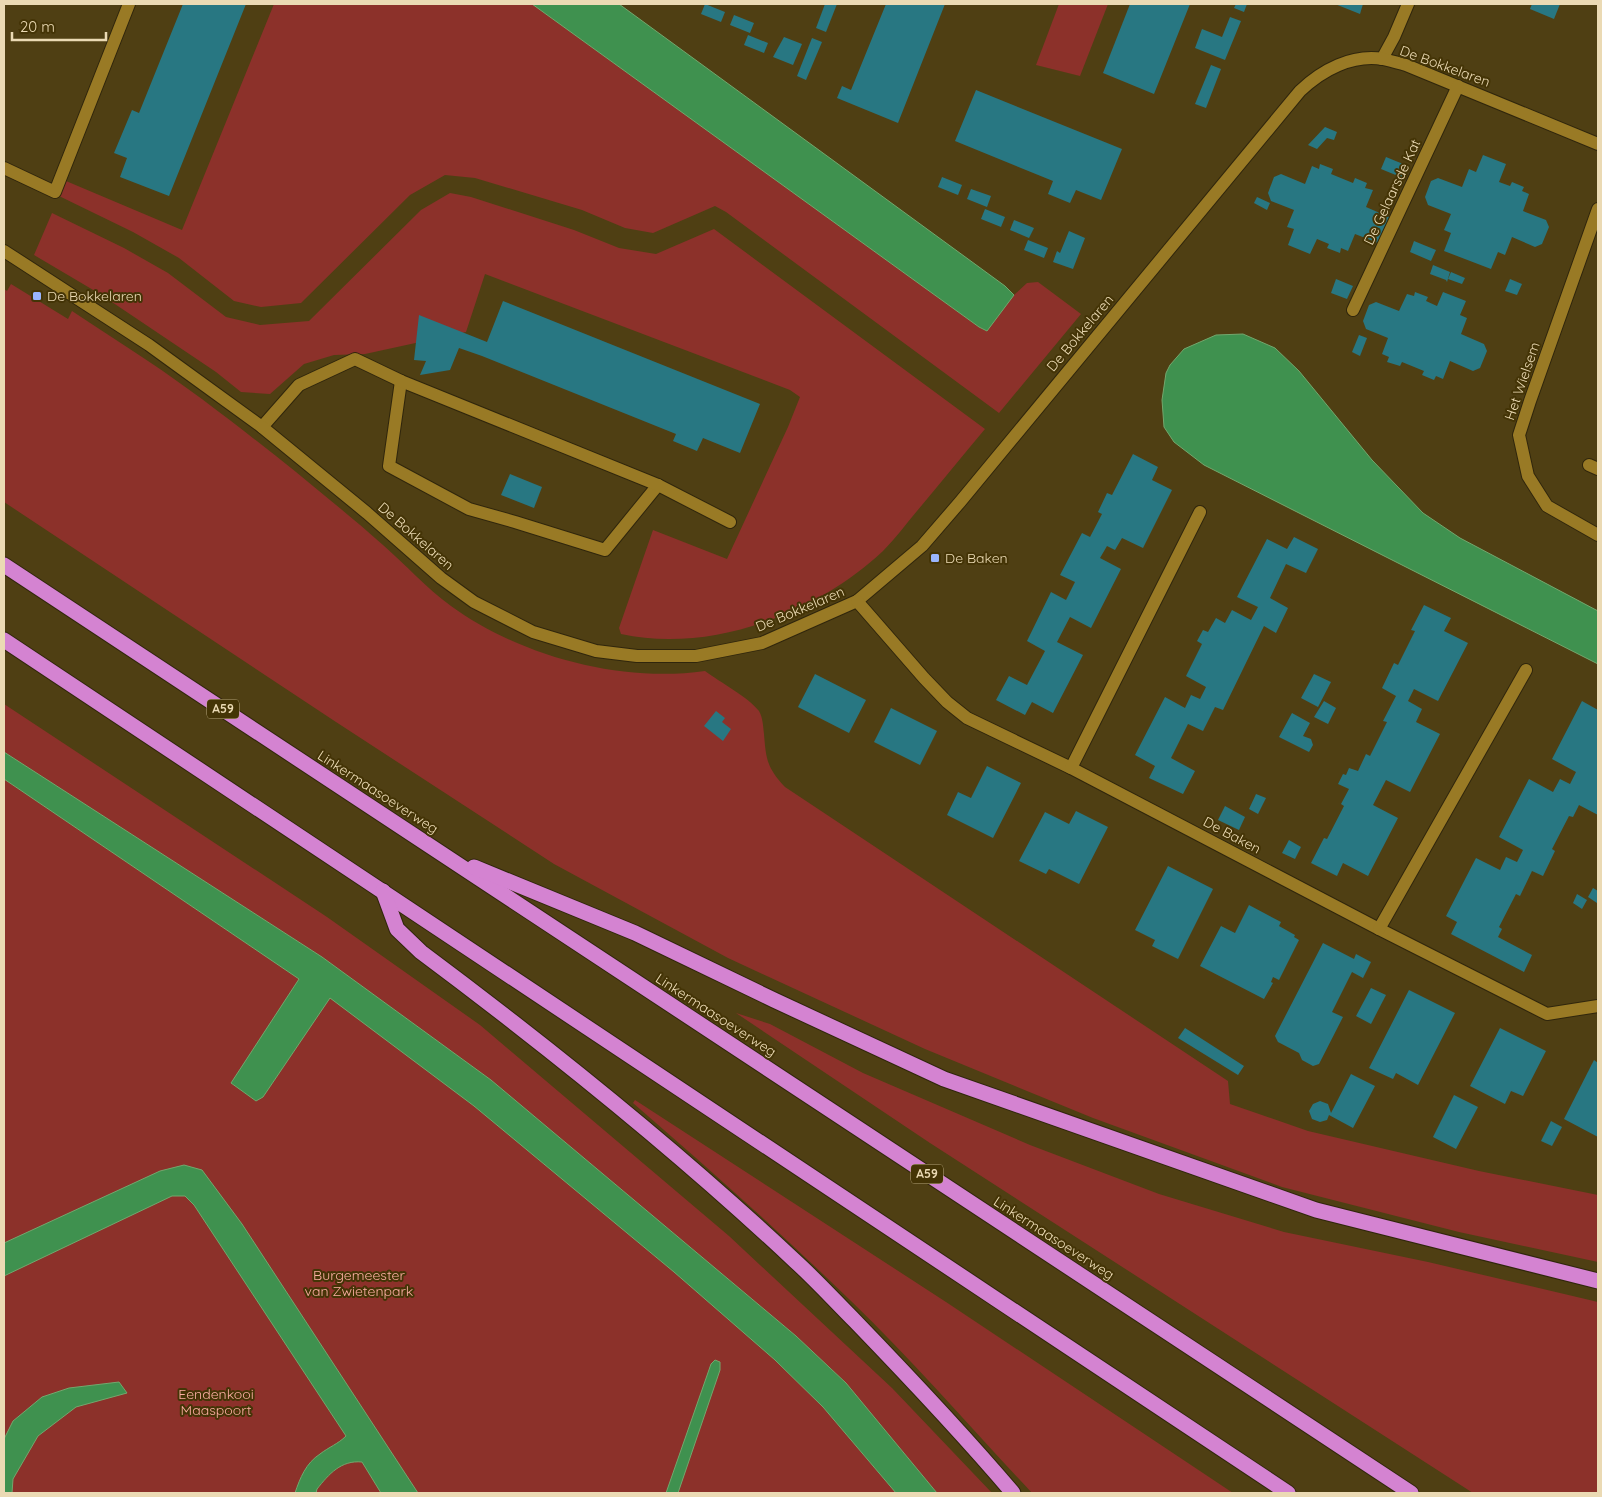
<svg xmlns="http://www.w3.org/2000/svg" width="1602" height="1497" font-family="Quicksand,sans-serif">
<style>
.green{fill:#8c312a}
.water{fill:#3f914f;stroke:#73a76d}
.building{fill:#287782}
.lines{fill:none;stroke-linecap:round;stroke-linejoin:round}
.service-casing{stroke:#30260c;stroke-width:14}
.pedestrian-casing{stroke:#30260c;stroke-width:14}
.minor-casing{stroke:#30260c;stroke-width:14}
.motorway-casing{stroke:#30260c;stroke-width:17}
.service{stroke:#997a25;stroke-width:12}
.pedestrian{stroke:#997a25;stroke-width:12}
.minor{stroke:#997a25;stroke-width:12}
.motorway{stroke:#d483d1;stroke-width:15}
.poi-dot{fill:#9ab5fd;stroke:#443406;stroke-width:2}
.labels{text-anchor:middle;stroke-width:4;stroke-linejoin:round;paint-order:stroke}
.shield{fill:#443406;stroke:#b9a880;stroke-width:1}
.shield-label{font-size:12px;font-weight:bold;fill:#ebdab4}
.street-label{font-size:14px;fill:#ebdab4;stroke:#443406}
.poi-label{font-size:14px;fill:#ebdab4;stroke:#443406;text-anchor:start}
.park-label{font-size:14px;fill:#fcaea3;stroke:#443406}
</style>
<rect width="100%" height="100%" fill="#4f3f13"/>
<g class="green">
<polygon points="274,4 532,4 979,327 987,331 1014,295 1027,283 1038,282 1081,314 999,413 726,212 715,206 653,233 625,228 582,210 475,178 445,175 410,195 301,303 261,307 234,301 179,258 133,232 59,196 66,181 182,230"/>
<polygon points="1059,4 1108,4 1080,76 1036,65"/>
<path d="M450,193L471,197L574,230L619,248L656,254L714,229L985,429C962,456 940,484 917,511C906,524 895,539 883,551C817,613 711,654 621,634L619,628L653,530L727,559L788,427L800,397L790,390L485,274L466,332L365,354L334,355L304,364L270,394L241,392L216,372L100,294L34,255L52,213L124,248L168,273L226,317L260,325L309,321L421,210Z"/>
<path d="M11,284L68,319L72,311C97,328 123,344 148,361C199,395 248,434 296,472C325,496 355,520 383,545C406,565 426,588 451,606C520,656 620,683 705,671C721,683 747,696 759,711C763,718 763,726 764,734C766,759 767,768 785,787L1228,1081L1230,1104L1308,1131L1479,1171L1598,1195V1262L1459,1232L1282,1187L1093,1118L925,1049L728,958L554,864L336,722L4,502V289L7,291Z"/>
<polygon points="4,704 327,917 480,1025 729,1236 892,1388 992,1493 937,1493 846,1383 796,1336 491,1080 322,957 4,752"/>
<polygon points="4,779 299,979 232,1084 256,1101 263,1097 330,997 474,1106 674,1272 775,1360 823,1407 896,1493 4,1493"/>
<polygon points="736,1013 770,1024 863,1073 1030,1145 1159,1194 1284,1232 1428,1262 1598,1302 1598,1493 1473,1493 930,1143"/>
<path d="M635,1100L946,1302L1233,1493H1032C972,1429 914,1362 851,1301C780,1232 707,1167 633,1103Z"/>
</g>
<g class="water">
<polygon points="532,4 619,4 1005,286 1014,295 987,331 979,327"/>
<polygon points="1243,334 1275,348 1299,371 1372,460 1423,513 1460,538 1598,611 1598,664 1204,465 1174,442 1164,427 1162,400 1166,373 1170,365 1184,349 1216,335"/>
<polygon points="4,752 322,957 491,1080 796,1336 846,1383 937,1493 896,1493 823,1407 775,1360 674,1272 474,1106 330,998 263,1097 256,1101 231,1083 299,979 4,779"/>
<path d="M184,1165L202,1170L242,1224L418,1493H381L362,1462C341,1460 329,1474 317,1489L316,1493H295C300,1478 306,1463 320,1454C329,1447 338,1444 346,1436L194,1205L185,1196H172L4,1276V1243L160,1171Z"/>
<polygon points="715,1360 720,1362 720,1370 678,1493 666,1493 711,1364"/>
<polygon points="119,1382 127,1393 76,1407 38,1436 13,1479 12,1493 4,1493 4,1439 13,1421 42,1397 69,1388"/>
</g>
<g class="building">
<polygon points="183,4 246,4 169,196 120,177 127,158 114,153 132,110 139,113"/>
<polygon points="705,4 725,12 721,22 701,14"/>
<polygon points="825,4 837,4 826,32 816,28"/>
<polygon points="886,4 945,4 898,123 837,98 842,86 851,90"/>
<polygon points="1130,4 1190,4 1154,94 1103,73"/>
<polygon points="1236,4 1247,4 1244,12 1234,8"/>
<polygon points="1335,4 1363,4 1360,14"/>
<polygon points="1532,4 1560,4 1554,19 1530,9"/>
<polygon points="734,15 754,23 750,33 730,25"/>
<polygon points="1230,17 1241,21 1225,60 1195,48 1202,29 1222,37"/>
<polygon points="748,35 768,43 764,53 744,45"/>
<polygon points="784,37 802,44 793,65 773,57"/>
<polygon points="812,38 822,42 806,80 797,76"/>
<polygon points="1211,65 1221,69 1206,108 1195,104"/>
<polygon points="976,90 1122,149 1101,200 1076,190 1070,203 1048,194 1053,181 955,141"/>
<polygon points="1325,127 1337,132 1334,140 1327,138 1317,149 1308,145"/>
<polygon points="1483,155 1506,164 1499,182 1510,186 1512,182 1524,187 1522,191 1529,194 1523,211 1546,220 1549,227 1542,244 1535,247 1512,237 1505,255 1498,252 1491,269 1444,251 1451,233 1444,230 1451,214 1428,205 1425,197 1431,181 1438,178 1462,187 1469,169 1476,172"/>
<polygon points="1386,157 1408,166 1403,178 1381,169"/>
<polygon points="1320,164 1333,169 1331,174 1353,183 1355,178 1367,183 1365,188 1373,190 1366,207 1389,217 1392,224 1378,243 1355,234 1348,251 1341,248 1340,253 1327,248 1329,244 1317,239 1310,254 1288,245 1294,229 1287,227 1294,210 1271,201 1268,193 1274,177 1281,174 1305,184 1312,166 1319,169"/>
<polygon points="942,177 962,185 958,195 938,187"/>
<polygon points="971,189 991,196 987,207 967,199"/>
<polygon points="1257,197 1270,203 1267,210 1254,203"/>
<polygon points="985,209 1005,217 1001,227 981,219"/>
<polygon points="1014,220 1034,228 1029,238 1010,230"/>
<polygon points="1069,231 1085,238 1073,269 1053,262 1057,251 1060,253"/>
<polygon points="1028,240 1048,248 1044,258 1024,250"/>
<polygon points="1414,241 1436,250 1431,261 1410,252"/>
<polygon points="1433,265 1450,272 1447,282 1446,280 1430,274"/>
<polygon points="1451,272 1465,278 1462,284 1448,279"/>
<polygon points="1336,279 1353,286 1347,299 1331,293"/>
<polygon points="1510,279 1522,284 1517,295 1505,291"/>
<polygon points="1415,292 1428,297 1426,301 1437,306 1443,292 1466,301 1460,315 1467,318 1461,334 1484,344 1487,351 1480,368 1473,371 1450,361 1443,379 1436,376 1434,380 1422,375 1424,371 1402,362 1400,366 1387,362 1389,357 1382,354 1388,338 1366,329 1363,321 1369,305 1376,302 1399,311 1407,294 1414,296"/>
<polygon points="503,301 760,404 740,453 703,438 697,451 673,441 676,434 482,356 459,348 450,370 420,375 426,361 414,360 419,315 487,342"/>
<polygon points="1359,335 1367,338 1360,356 1352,352"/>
<polygon points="1133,454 1158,467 1152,480 1172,490 1143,548 1122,538 1115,550 1107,546 1100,558 1121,569 1091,628 1070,617 1057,642 1083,655 1053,713 1032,702 1025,715 996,700 1009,676 1027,685 1045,651 1027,641 1051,592 1066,600 1075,582 1060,575 1082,533 1090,537 1102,514 1098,512 1107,493 1112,495"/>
<polygon points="510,474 542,487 534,508 501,495"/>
<polygon points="1294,537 1318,549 1306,573 1286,564 1270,598 1288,608 1276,633 1264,626 1223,710 1215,707 1203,731 1188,724 1171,758 1195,771 1183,794 1149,778 1155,766 1135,755 1165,697 1185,708 1191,695 1200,699 1206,687 1186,676 1202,644 1197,641 1203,630 1208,632 1216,618 1225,623 1232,610 1251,620 1258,607 1237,597 1267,539 1287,549"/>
<polygon points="1424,605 1451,618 1444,631 1468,643 1438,701 1414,689 1408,701 1422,709 1416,722 1440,734 1410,792 1386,780 1373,805 1398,818 1368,876 1343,863 1337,876 1311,863 1324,838 1327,839 1344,806 1341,804 1349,789 1338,784 1343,774 1346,775 1349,768 1358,771 1366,754 1370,756 1387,722 1383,721 1396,696 1382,688 1394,663 1398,665 1415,631 1411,630"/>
<polygon points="815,674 866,700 849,733 798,707"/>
<polygon points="1314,674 1331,682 1318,707 1301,698"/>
<polygon points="1324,701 1336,708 1328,724 1314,717"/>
<polygon points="1582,701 1598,710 1598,815 1579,805 1573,817 1569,816 1552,849 1555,851 1543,876 1532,871 1520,896 1516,894 1499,927 1502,929 1498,937 1532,955 1524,972 1451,934 1457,922 1446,916 1476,858 1500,870 1506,857 1517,862 1523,850 1499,837 1529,779 1553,792 1560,779 1570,784 1576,772 1552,759"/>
<polygon points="891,708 937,731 920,765 874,742"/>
<polygon points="716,711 725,718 722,722 731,729 723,741 704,726"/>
<polygon points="1292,713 1310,723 1303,736 1311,739 1313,745 1309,752 1279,737"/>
<polygon points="987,766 1021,783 993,838 947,815 958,792 971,798"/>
<polygon points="1256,794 1266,798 1258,814 1249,809"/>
<polygon points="1225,806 1245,817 1239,830 1218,820"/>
<polygon points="1076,811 1108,827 1079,884 1049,869 1046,874 1019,861 1045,812 1069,824"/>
<polygon points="1289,840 1301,847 1295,859 1282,853"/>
<polygon points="1168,866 1213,889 1178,959 1152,946 1155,940 1135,930"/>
<polygon points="1593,888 1598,891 1597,903 1588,897"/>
<polygon points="1577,894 1587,900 1582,909 1573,903"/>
<polygon points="1249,905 1281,922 1279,926 1295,935 1294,937 1299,940 1279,980 1273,977 1271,982 1273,983 1264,999 1200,966 1221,926 1235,933"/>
<polygon points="1323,943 1354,959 1356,954 1371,962 1363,978 1352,972 1332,1012 1343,1017 1319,1064 1313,1066 1302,1060 1299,1053 1278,1042 1275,1036"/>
<polygon points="1371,988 1386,995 1371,1024 1356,1016"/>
<polygon points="1409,990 1455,1013 1418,1085 1396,1073 1393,1079 1369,1068"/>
<polygon points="1185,1028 1244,1066 1238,1075 1178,1038"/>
<polygon points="1500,1028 1546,1051 1523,1096 1511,1091 1505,1104 1470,1086"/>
<polygon points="1594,1060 1598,1063 1598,1137 1564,1119"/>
<polygon points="1351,1074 1375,1086 1353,1128 1329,1115 1327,1120 1320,1122 1312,1119 1309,1111 1313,1104 1320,1101 1328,1104 1331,1113"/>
<polygon points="1454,1095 1478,1107 1456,1149 1433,1137"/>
<polygon points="1551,1121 1562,1127 1552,1146 1541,1141"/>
</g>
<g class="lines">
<defs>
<g id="service">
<polyline points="4,168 55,192 129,4"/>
<polyline points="401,381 389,466 469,509 515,522 605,550 658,485"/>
<polyline points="262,427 299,385 355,359 401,381 658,485 730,522"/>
</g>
<polyline id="pedestrian" points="1382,59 1394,37 1408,4"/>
<g id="minor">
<polyline points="1598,209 1530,401 1519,435 1528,476 1547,506 1598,535"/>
<path d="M4,251L149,345L262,427L367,513L441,578L474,602L533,632L596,651L637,656H696L762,643L857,601L922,546L960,502L1300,91C1322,70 1352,54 1383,59C1391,61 1399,63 1406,65L1598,144"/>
<polyline points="1353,310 1458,86"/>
<polyline points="1589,465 1598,469"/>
<polyline points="857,601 924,678 947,702 967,718 1071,768 1379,929 1547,1014 1598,1006"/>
<polyline points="1071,768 1200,512"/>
<polyline points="1379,929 1526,670"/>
</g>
<g id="motorway">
<polyline points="4,565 1411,1493"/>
<polyline points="4,640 1288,1493"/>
<polyline points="474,867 635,933 774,1000 944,1079 1316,1210 1598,1281"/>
<path d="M383,891L397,929L421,952C551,1049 677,1150 795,1261C816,1280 835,1301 855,1321C909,1377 963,1434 1013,1493"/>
</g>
</defs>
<use href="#service" class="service-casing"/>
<use href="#pedestrian" class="pedestrian-casing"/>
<use href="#minor" class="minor-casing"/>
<use href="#motorway" class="motorway-casing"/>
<use href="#service" class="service"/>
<use href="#pedestrian" class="pedestrian"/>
<use href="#minor" class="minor"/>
<use href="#motorway" class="motorway"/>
</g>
<g class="poi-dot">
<rect x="32" y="291" width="10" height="10" rx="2.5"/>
<rect x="930" y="553" width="10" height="10" rx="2.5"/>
</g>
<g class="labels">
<g class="shield">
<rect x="207" y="699.5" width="32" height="19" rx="4"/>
<rect x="911" y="1164.5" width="32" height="19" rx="4"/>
</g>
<g class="shield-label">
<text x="223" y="713">A59</text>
<text x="927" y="1178">A59</text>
</g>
<g class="street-label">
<text transform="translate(1445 66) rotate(20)" y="5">De Bokkelaren</text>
<text transform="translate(1392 192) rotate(-65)" y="5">De Gelaarsde Kat</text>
<text transform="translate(1080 333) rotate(-50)" y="5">De Bokkelaren</text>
<text transform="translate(1522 381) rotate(-71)" y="5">Het Wielsem</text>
<text transform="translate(416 536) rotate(41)" y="5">De Bokkelaren</text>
<text transform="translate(800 609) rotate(-23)" y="5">De Bokkelaren</text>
<text transform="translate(378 792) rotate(33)" y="5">Linkermaasoeverweg</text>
<text transform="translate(1232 835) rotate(28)" y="5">De Baken</text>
<text transform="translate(716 1015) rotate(33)" y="5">Linkermaasoeverweg</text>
<text transform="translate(1054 1238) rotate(33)" y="5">Linkermaasoeverweg</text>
</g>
<g class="poi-label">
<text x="47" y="301">De Bokkelaren</text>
<text x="945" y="563">De Baken</text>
</g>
<g class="park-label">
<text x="359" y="1280">Burgemeester<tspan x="359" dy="16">van Zwietenpark</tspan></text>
<text x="216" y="1399">Eendenkooi<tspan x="216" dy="16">Maaspoort</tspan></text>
</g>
</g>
<rect width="1602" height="1497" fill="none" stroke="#ebdab4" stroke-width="10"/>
<path d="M12 32v8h94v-8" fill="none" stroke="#ebdab4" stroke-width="2.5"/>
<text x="20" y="32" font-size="15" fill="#ebdab4" stroke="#443406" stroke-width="4" paint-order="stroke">20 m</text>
</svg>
